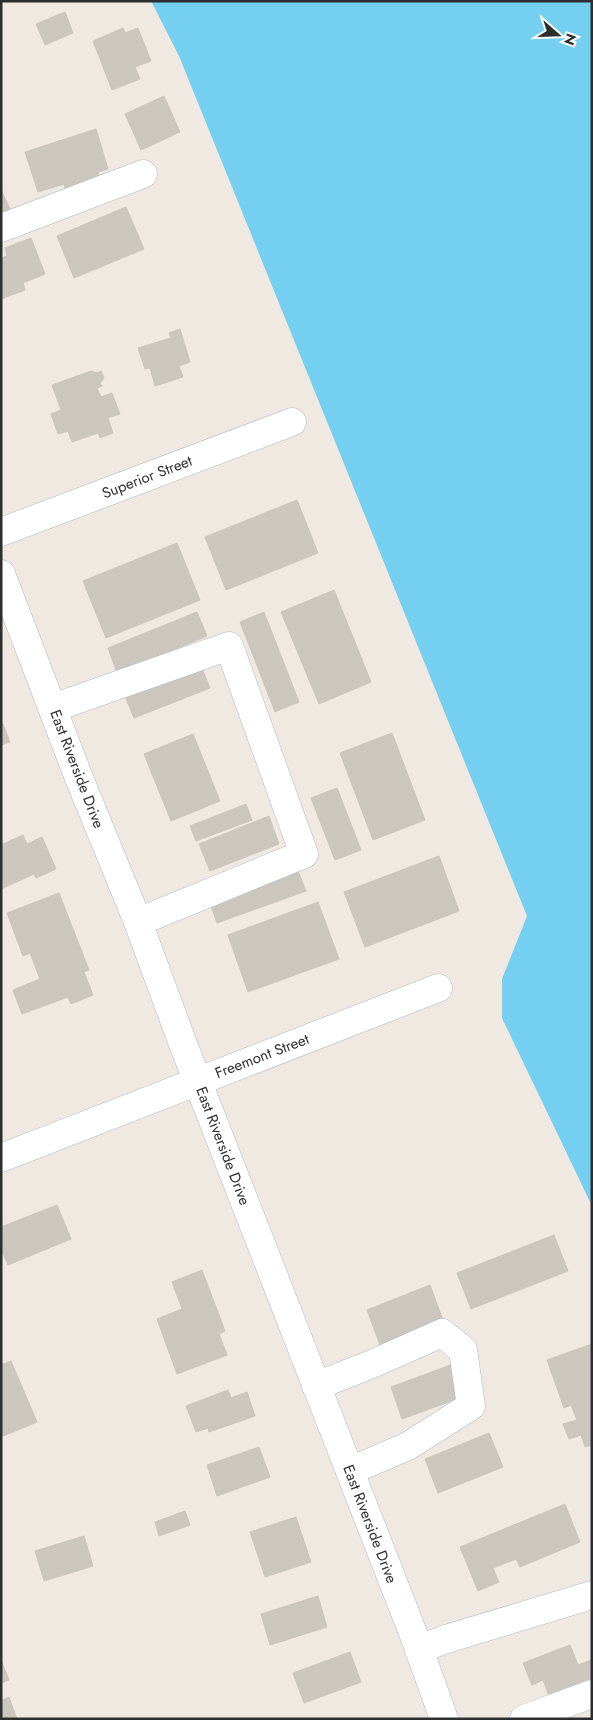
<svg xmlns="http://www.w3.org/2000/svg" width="593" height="1720" font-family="Jost,sans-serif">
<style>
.water{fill:#75cff0}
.building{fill:#cbc7bf;stroke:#cbc5ba}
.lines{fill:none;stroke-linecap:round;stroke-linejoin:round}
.minor-casing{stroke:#b4b7c1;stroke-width:29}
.minor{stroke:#fff;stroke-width:28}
.labels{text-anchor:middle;stroke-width:4;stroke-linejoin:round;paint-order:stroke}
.street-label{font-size:15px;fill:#2e2e2e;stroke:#fff}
</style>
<rect width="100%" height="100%" fill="#efe9e1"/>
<polygon class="water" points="151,1 592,1 592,1206 502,1018 502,979 527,916 179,56"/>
<g class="building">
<polygon points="65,12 73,33 45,45 36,24"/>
<polygon points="123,28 125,33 138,28 151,61 135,67 140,79 112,90 93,41"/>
<polygon points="164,96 180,132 141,150 125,114"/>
<polygon points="96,129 108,169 98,172 101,182 66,192 64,184 38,192 25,152"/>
<polygon points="1,190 10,209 1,213"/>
<polygon points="126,207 144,249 74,278 57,236"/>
<polygon points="31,238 45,274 23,283 25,290 1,299 1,258 7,256 5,248"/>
<polygon points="180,329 190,362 179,366 183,377 155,386 150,368 145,369 138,348 171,338 169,333"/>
<polygon points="91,371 97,373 101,371 104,378 100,383 102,386 97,388 101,397 112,393 120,414 108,418 113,433 100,438 98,433 72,442 68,431 58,434 51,414 61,410 52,385"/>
<polygon points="297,500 318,553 226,590 205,537"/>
<polygon points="177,543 200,600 106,638 83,581"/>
<polygon points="334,590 371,682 319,704 281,612"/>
<polygon points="197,612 207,636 117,673 108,648"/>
<polygon points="264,612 299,702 275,712 240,622"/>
<polygon points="201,666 210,688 134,718 125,696"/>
<polygon points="3,724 10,742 1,745 1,725"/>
<polygon points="392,733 425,820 373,840 340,753"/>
<polygon points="193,734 220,801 171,821 144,754"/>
<polygon points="337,788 361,850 335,860 311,798"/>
<polygon points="246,804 252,820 196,841 190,826"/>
<polygon points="269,816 279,844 210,871 199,844"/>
<polygon points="23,835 27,844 42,837 56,869 36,878 34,874 1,889 1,845"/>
<polygon points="439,856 459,911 365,947 344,892"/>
<polygon points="298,871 306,891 217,923 210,903"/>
<polygon points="59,893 89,970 84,972 93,995 71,1004 68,997 22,1014 13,990 40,979 30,953 23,956 7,913"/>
<polygon points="318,902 339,959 248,992 228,935"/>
<polygon points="57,1205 71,1239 8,1265 1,1249 1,1227"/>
<polygon points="554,1235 568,1271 471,1309 457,1273"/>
<polygon points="202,1270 225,1331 219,1334 227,1355 177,1374 157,1319 182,1309 172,1282"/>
<polygon points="430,1285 443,1320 380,1345 367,1310"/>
<polygon points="592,1344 592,1445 585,1447 581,1435 569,1439 563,1424 577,1420 571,1405 564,1408 547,1360"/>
<polygon points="11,1361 37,1422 1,1437 1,1365"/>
<polygon points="456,1363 468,1395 402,1419 391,1387"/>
<polygon points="228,1390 231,1398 247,1392 255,1416 209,1432 208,1428 196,1432 186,1406"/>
<polygon points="489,1433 503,1467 438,1493 425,1459"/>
<polygon points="259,1447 270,1477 217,1496 207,1465"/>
<polygon points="565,1504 580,1542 520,1567 516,1559 493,1568 499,1582 478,1591 460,1547"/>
<polygon points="185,1511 190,1525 159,1536 155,1522"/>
<polygon points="296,1517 311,1562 265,1577 250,1532"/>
<polygon points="84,1536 93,1566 44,1581 35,1551"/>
<polygon points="318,1596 327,1627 270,1645 261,1614"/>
<polygon points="570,1645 578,1665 591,1660 592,1690 553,1706 543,1680 532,1685 523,1663"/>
<polygon points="350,1652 361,1682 304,1703 293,1673"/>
<polygon points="1,1660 9,1680 1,1683"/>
<polygon points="9,1697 17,1719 1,1719 1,1701"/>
</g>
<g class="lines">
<defs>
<g id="minor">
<polyline points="1,228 143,174"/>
<polyline points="1,532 292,422"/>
<polyline points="1,574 79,778 138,922 183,1044 415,1638 444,1719"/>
<polyline points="53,708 229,646 304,854 138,922"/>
<polyline points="1,1158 438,988"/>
<polyline points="316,1386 372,1364 442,1333 463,1350 471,1406 408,1446 350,1471"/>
<polyline points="419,1650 443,1640 592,1595"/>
<polyline points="524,1719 592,1694"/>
</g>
</defs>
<use href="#minor" class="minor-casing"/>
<use href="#minor" class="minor"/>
</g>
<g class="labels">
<g class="street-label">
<text transform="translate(147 477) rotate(-21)" y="5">Superior Street</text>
<text transform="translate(77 769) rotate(69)" y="5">East Riverside Drive</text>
<text transform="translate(262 1056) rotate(-21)" y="5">Freemont Street</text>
<text transform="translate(223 1146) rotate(69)" y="5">East Riverside Drive</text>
<text transform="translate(370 1524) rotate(69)" y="5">East Riverside Drive</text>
</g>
</g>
<rect width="593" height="1720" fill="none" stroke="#2e2e2e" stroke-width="5"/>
<g transform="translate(558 35) rotate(110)" stroke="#ffffff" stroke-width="4" paint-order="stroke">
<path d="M0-4L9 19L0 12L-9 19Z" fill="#2e2e2e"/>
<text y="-8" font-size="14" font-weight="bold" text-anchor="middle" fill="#2e2e2e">N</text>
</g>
</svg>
